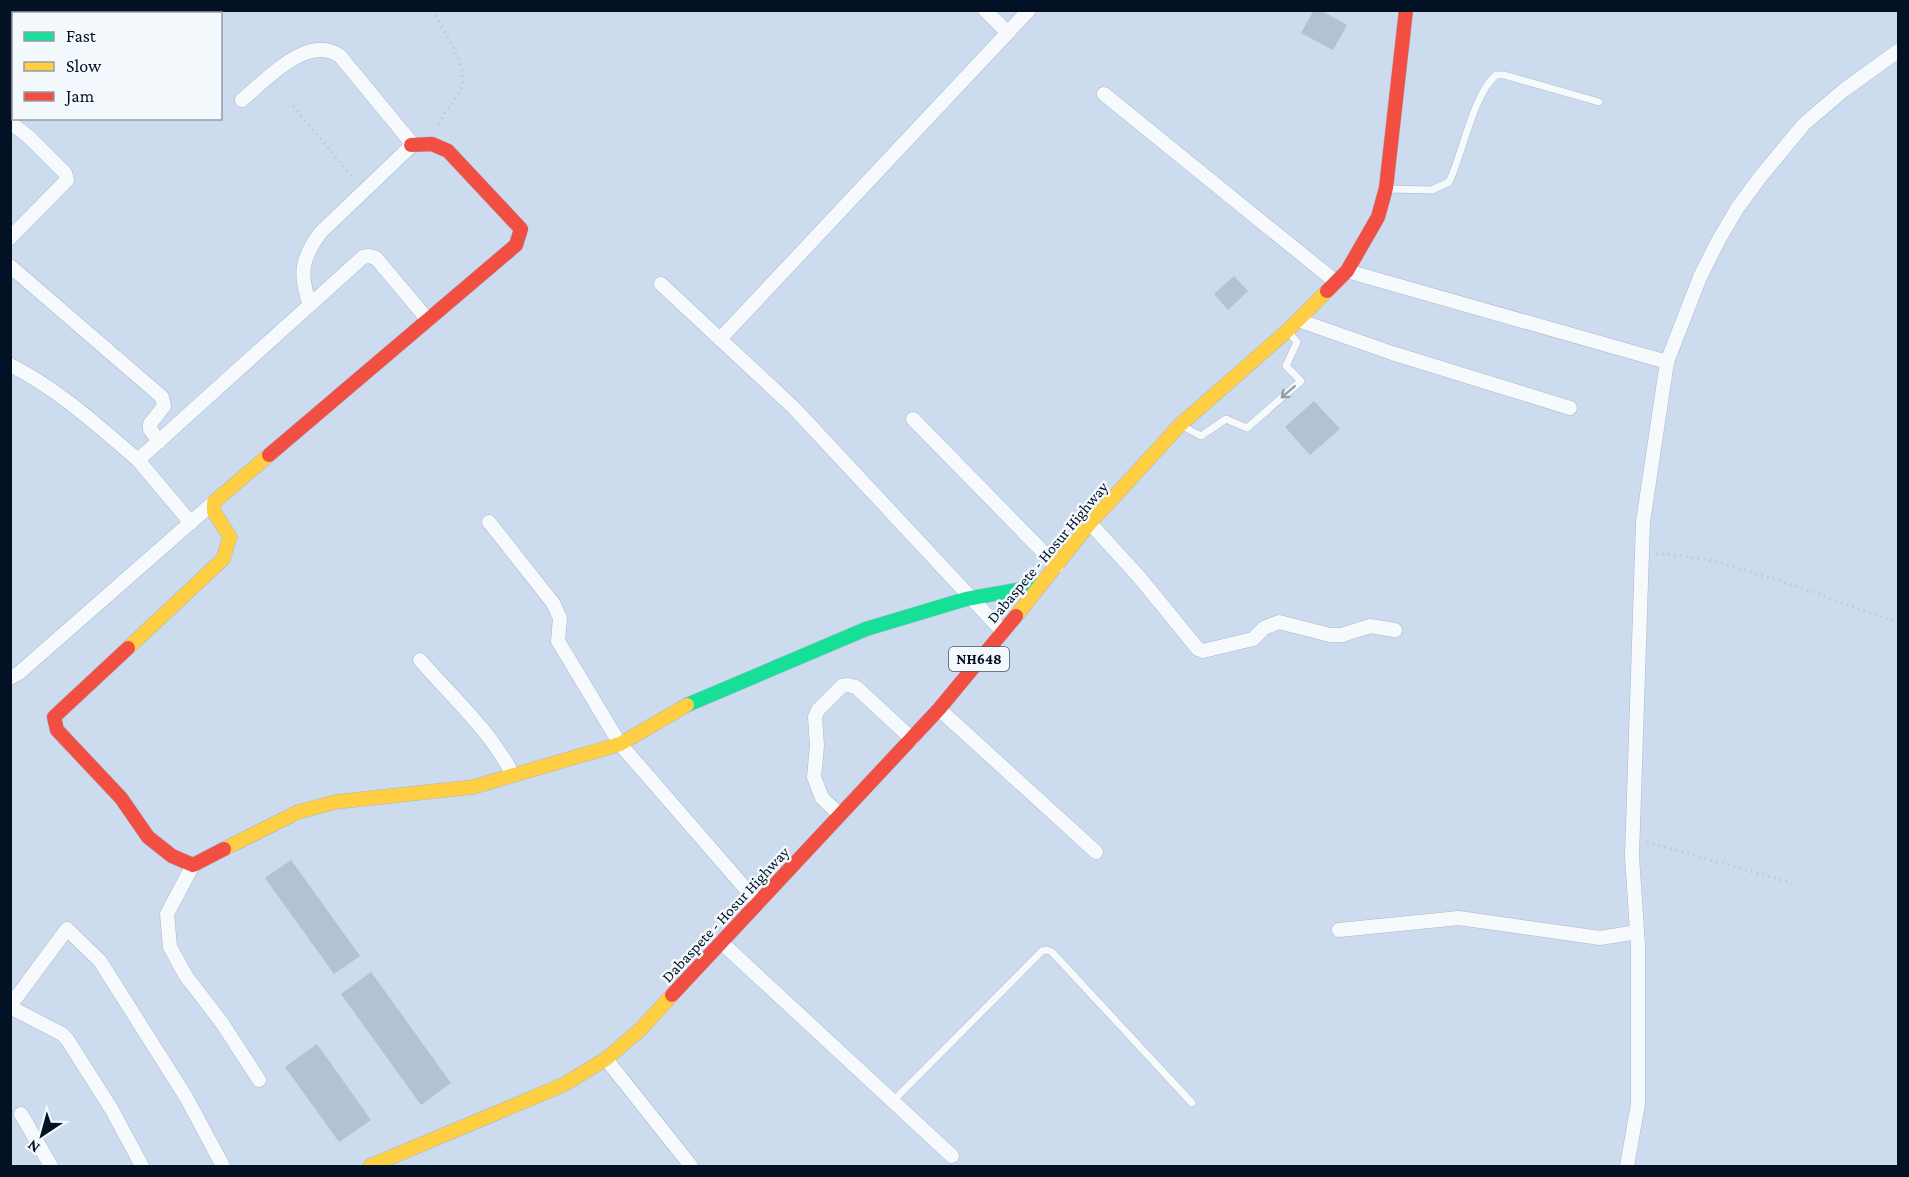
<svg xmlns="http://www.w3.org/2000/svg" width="1909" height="1177" font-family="'Crimson Pro',serif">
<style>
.building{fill:#b2c1d4}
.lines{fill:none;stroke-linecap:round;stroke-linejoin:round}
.lane-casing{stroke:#aab9cb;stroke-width:8}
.street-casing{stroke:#aab9cb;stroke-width:15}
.fast-casing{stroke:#aab9cb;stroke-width:15}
.slow-casing{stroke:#aab9cb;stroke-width:15}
.jam-casing{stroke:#aab9cb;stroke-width:15}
.path{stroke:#c4c8ce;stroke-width:3;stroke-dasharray:1.5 4.5;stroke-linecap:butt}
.lane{stroke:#f7fafc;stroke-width:7}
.street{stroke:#f7fafc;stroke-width:14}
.fast{stroke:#16e098;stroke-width:14}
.slow{stroke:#ffcf43;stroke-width:14}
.jam{stroke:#f24e42;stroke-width:14}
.oneway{stroke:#959da6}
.labels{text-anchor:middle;stroke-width:5;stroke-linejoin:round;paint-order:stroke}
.shield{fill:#f4f9fe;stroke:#4b5765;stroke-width:1.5}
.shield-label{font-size:15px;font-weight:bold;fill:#031124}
.street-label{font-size:16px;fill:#031124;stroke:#f4f9fe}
</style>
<rect width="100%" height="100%" fill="#ccdbee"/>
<g class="building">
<polygon points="1314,10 1320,10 1347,25 1333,50 1301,33"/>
<polygon points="1234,276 1248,291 1228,310 1214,294"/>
<polygon points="1314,401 1340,429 1310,455 1285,427"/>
<polygon points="291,860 360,956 334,974 265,878"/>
<polygon points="371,972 451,1083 421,1105 341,994"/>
<polygon points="317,1044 371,1120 339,1142 285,1067"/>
</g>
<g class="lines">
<defs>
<g id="lane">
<path d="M1390,189L1432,190L1449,182C1463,153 1473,95 1496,75H1504L1599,102"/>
<polyline points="1186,428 1201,436 1226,419 1247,428 1301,381 1286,366 1297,342 1291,335"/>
<polyline points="893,1101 1042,951 1047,950 1052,952 1192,1103"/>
</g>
<g id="street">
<polyline points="985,10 1008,33"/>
<polyline points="1104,94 1336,282"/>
<path d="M242,100C266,80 308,33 340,56L410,141L409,148L321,232C301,258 299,275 310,305"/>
<polyline points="10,122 30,138 65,173 67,180 10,238"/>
<polyline points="10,266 162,397 164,406 150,424 150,429 159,442"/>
<polyline points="1347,271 1667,362"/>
<polyline points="661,284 794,408 1002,631"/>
<polyline points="1298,320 1392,353 1570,408"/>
<polyline points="720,339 1029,10"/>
<path d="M10,365C58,389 97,425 138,460"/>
<polyline points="913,419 1057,566"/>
<polyline points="489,522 553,603 560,618 558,641 620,744 758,903"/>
<polyline points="191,523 138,460 363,257 369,256 376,258 428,320"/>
<polyline points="1090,523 1140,578 1198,649 1203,651 1253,639 1264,628 1279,622 1330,635 1342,635 1370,626 1395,630"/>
<path d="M420,660C453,698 490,730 513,775"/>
<polyline points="10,678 19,673 214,502"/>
<polyline points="939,709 1096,852"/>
<polyline points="839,814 822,798 814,777 817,746 815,717 818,710 842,686 848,685 856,687 912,739"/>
<polyline points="193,865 167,914 170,947 186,976 222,1023 259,1080"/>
<polyline points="1339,930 1459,918 1600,938 1637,932"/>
<polyline points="721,942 952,1156"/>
<polyline points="10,1006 67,929 100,961 186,1097 223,1166"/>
<polyline points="10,1007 62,1034 67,1039 112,1110 142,1166"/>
<polyline points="606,1059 691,1166"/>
<polyline points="21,1114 51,1166"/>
<polyline points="1627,1166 1638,1104 1638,946 1632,856 1643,522 1667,362 1700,277 1718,241 1738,207 1761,176 1804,124 1844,90 1898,51"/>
</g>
<polyline id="fast" points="687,705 866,629 966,599 1039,586"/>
<g id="slow">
<polyline points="1016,616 1090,523 1180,425 1287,331 1327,291"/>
<polyline points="128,648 223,559 230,537 214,512 214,502 269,455"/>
<polyline points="224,849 298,812 335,802 473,787 620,744 687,705"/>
<polyline points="370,1166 563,1085 606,1059 641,1029 672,995"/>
</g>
<g id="jam">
<polyline points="1327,291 1347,271 1378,217 1386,188 1406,10"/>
<polyline points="269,455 516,245 521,229 448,151 432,144 411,145"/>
<polyline points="128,648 54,717 57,730 121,798 148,837 172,856 193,865 224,849"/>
<polyline points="672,995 939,709 1016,616"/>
</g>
</defs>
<use href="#lane" class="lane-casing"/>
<use href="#street" class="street-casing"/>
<use href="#fast" class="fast-casing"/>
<use href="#slow" class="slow-casing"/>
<use href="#jam" class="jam-casing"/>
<g class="path">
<path d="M433,10C443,31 469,65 461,88C455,102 443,112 437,128"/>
<polyline points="293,106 355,180"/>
<path d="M1656,554C1693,554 1728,565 1764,576C1809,590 1854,607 1898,623"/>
<polyline points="1647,842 1792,883"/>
</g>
<use href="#lane" class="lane"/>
<use href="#street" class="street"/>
<use href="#fast" class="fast"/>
<use href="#slow" class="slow"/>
<use href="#jam" class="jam"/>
</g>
<defs><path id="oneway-shaft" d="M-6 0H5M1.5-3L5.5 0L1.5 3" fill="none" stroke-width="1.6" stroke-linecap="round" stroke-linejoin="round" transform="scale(1.5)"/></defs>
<use class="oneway" href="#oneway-shaft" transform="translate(1288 392) rotate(139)"/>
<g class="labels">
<rect class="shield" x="949" y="647" width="60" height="24" rx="4.5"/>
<g class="shield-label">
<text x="979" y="664">NH648</text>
</g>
<g class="street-label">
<text transform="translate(1047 552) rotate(-50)" y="6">Dabaspete - Hosur Highway</text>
<text transform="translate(725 914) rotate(-47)" y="6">Dabaspete - Hosur Highway</text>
</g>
</g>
<rect width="1909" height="1177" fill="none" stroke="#031124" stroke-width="24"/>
<rect x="12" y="12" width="210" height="108" fill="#f4f9fe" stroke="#949ca7" stroke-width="1.5"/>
<rect x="24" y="32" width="30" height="9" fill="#16e098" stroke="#949ca7" stroke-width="1.5"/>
<text x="66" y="42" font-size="18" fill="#031124">Fast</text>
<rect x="24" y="62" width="30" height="9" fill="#ffcf43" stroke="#949ca7" stroke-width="1.5"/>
<text x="66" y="72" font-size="18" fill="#031124">Slow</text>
<rect x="24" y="92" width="30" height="9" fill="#f24e42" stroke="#949ca7" stroke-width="1.5"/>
<text x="66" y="102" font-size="18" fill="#031124">Jam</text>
<g transform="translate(42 1135) rotate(216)" stroke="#f4f9fe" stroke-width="4.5" paint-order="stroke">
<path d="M0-4.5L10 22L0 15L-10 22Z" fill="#031124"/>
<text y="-9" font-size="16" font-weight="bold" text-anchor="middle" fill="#031124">N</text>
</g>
</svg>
